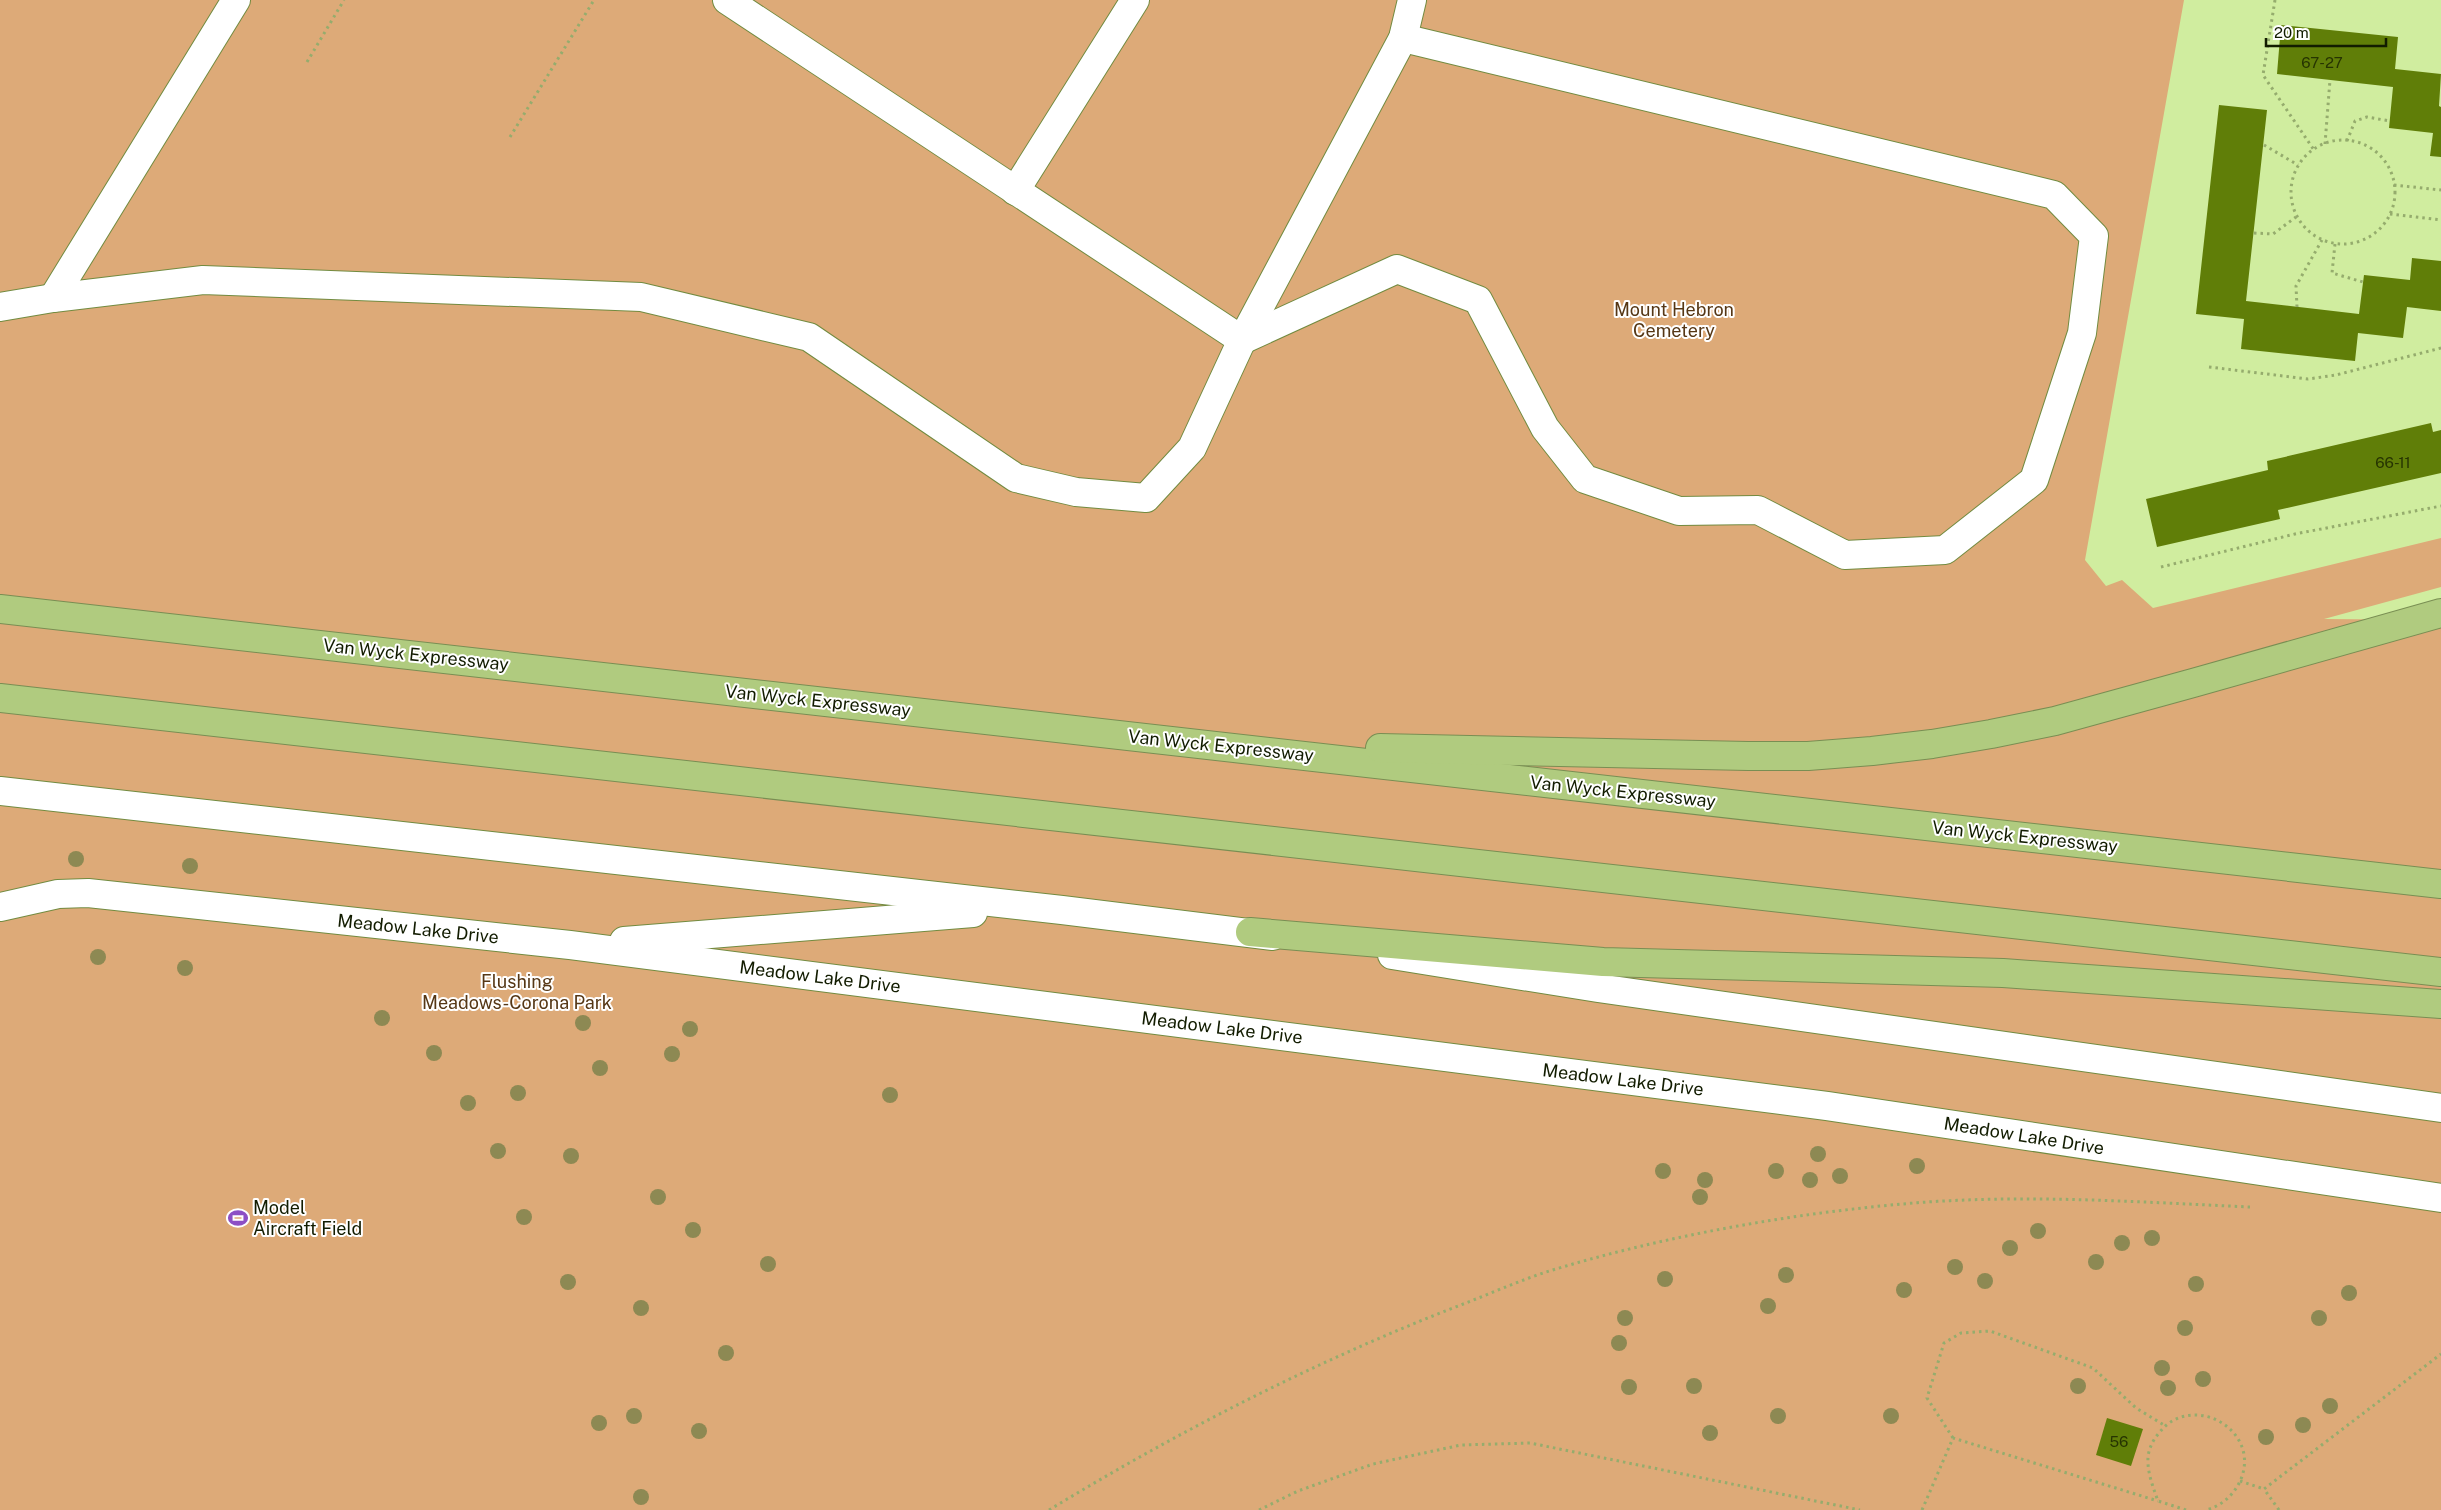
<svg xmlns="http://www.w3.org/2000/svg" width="2441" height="1510" font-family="'Public Sans',sans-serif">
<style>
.green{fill:#ddaa78}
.building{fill:#607e08}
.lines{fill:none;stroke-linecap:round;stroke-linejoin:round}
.minor-casing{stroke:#728b40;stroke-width:30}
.highway-casing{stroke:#798e53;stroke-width:30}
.path{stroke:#95ac6d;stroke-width:3;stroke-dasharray:2.5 4;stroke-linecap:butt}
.minor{stroke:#fff;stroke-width:28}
.highway{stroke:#b0cb7f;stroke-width:28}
.tree{fill:#8d8953}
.labels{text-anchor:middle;stroke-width:4;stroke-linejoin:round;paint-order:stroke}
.number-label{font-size:15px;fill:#263402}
.park-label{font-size:18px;fill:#563715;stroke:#fff}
.street-label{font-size:18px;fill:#121c00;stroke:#fff}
.poi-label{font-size:18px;fill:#121c00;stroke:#fff;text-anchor:start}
</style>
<rect width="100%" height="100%" fill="#d0ed9f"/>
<polygon class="green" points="0,0 2184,0 2085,560 2106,586 2122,580 2153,608 2441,538 2441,587 2324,619 2441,620 2441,1510 0,1510"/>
<g class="building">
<polygon points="2281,25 2398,37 2395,69 2441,74 2439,106 2441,107 2441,157 2430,156 2433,133 2389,128 2393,87 2277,74"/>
<polygon points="2219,105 2267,110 2246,301 2359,314 2364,275 2410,280 2412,258 2441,261 2441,311 2407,307 2403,338 2358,333 2355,361 2241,349 2244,319 2196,314"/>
<polygon points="2431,423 2433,432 2441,430 2441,473 2278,510 2280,519 2157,547 2146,499 2268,470 2267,461"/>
<polygon points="2107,1418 2143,1429 2131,1466 2096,1455"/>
</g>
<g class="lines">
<defs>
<g id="minor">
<polyline points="727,0 1242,340"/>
<polyline points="1015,191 1135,0"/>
<polyline points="53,298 236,0"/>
<polyline points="0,307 53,298 203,280 641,297 809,337 1016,478 1076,492 1146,498 1192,448 1242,340 1403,38 1412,0"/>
<polyline points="1242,340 1397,269 1478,300 1545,428 1585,479 1679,511 1758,510 1845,555 1945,550 2034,480 2082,333 2094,236 2054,195 1403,38"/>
<polyline points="0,791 1062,910 1273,936"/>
<polyline points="0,907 58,894 88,893 570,945 1827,1106 2441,1198"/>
<polyline points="624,941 973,913"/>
<polyline points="1392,955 1598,988 2441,1108"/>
</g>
<g id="highway">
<polyline points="0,609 2441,884"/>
<polyline points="0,698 2441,972"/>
<polyline points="1380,748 1748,756 1808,756 1872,751 1932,744 1991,734 2055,721 2193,683 2441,613"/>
<polyline points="1250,932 1603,962 2003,973 2441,1004"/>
</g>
</defs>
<use href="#minor" class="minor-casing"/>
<use href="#highway" class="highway-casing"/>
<g class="path">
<polyline points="2275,0 2263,75 2314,150"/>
<polyline points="307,62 344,0"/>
<polyline points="510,137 594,0"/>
<circle cx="2343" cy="192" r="52"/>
<polyline points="2347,141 2355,121 2367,117 2390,121"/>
<polyline points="2325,144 2330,80"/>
<polyline points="2264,145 2298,165"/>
<polyline points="2394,185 2441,190"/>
<polyline points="2390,214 2441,220"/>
<polyline points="2254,233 2273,234 2296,217"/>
<polyline points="2335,244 2332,273 2363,282"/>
<polyline points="2297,307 2296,286 2322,240"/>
<polyline points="2209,367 2308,379 2336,375 2441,348"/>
<polyline points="2161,567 2295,534 2441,506"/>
<polyline points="1953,1438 1927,1398 1944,1343 1961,1333 1990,1331 2093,1368 2136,1408 2164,1425"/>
<polyline points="2240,1481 2264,1489"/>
<path d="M1049,1510C1179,1431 1316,1361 1458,1306C1487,1295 1516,1282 1546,1272C1663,1236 1792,1213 1914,1203C2026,1194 2138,1202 2250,1207"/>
<polyline points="1259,1510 1298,1491 1373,1464 1461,1445 1530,1443 1860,1510"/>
<polyline points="1922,1510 1953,1438 2158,1501"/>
<path d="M2186,1510L2158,1501C2153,1487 2147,1472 2148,1457C2149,1448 2153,1440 2159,1433C2191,1391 2261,1429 2241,1479C2235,1494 2221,1507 2205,1510"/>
<polyline points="2279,1510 2264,1489 2441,1354"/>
</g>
<use href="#minor" class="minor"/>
<use href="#highway" class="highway"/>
</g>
<g class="tree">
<circle cx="76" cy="859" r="8"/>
<circle cx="190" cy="866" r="8"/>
<circle cx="98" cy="957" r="8"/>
<circle cx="185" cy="968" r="8"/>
<circle cx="382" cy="1018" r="8"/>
<circle cx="583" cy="1023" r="8"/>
<circle cx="690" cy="1029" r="8"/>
<circle cx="434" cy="1053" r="8"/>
<circle cx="672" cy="1054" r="8"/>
<circle cx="600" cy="1068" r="8"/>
<circle cx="518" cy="1093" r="8"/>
<circle cx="890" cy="1095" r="8"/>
<circle cx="468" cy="1103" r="8"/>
<circle cx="498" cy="1151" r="8"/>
<circle cx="1818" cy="1154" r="8"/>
<circle cx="571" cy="1156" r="8"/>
<circle cx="1917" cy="1166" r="8"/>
<circle cx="1663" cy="1171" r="8"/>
<circle cx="1776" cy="1171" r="8"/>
<circle cx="1840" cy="1176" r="8"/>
<circle cx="1705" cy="1180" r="8"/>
<circle cx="1810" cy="1180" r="8"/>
<circle cx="658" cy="1197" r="8"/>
<circle cx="1700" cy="1197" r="8"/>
<circle cx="524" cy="1217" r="8"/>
<circle cx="693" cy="1230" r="8"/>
<circle cx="2038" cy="1231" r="8"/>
<circle cx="2152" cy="1238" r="8"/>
<circle cx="2122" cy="1243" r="8"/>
<circle cx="2010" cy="1248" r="8"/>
<circle cx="2096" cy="1262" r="8"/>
<circle cx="768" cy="1264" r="8"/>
<circle cx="1955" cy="1267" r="8"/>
<circle cx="1786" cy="1275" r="8"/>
<circle cx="1665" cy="1279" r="8"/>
<circle cx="1985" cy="1281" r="8"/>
<circle cx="568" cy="1282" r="8"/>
<circle cx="2196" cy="1284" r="8"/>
<circle cx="1904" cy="1290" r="8"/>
<circle cx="2349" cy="1293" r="8"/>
<circle cx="1768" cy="1306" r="8"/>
<circle cx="641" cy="1308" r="8"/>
<circle cx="1625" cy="1318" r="8"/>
<circle cx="2319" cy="1318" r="8"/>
<circle cx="2185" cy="1328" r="8"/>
<circle cx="1619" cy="1343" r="8"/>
<circle cx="726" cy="1353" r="8"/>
<circle cx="2162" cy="1368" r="8"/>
<circle cx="2203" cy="1379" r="8"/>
<circle cx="1694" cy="1386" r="8"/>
<circle cx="2078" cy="1386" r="8"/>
<circle cx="1629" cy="1387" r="8"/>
<circle cx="2168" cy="1388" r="8"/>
<circle cx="2330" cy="1406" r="8"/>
<circle cx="634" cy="1416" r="8"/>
<circle cx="1778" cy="1416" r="8"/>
<circle cx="1891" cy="1416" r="8"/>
<circle cx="599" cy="1423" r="8"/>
<circle cx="2303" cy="1425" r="8"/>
<circle cx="699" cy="1431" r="8"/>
<circle cx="1710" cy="1433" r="8"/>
<circle cx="2266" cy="1437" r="8"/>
<circle cx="641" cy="1497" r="8"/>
</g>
<defs>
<symbol id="stadium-bare" viewBox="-9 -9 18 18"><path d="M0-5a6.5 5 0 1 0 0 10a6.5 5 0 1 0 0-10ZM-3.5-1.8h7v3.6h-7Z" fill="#8c4fc5" stroke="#fff" stroke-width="2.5" paint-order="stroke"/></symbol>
</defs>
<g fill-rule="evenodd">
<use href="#stadium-bare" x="224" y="1204" width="28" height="28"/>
</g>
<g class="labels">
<g class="number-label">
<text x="2322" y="68">67-27</text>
<text x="2393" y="468">66-11</text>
<text x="2119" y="1447">56</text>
</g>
<g class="park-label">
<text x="1674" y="316">Mount Hebron<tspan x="1674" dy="21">Cemetery</tspan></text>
<text x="517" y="988">Flushing<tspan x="517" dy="21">Meadows-Corona Park</tspan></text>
</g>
<g class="street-label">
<text transform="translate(416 655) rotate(6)" y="6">Van Wyck Expressway</text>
<text transform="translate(818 701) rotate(6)" y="6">Van Wyck Expressway</text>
<text transform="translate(1221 746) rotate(6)" y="6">Van Wyck Expressway</text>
<text transform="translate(1623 792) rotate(6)" y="6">Van Wyck Expressway</text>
<text transform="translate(2025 837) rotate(6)" y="6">Van Wyck Expressway</text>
<text transform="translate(418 929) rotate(6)" y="6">Meadow Lake Drive</text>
<text transform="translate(820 977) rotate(7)" y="6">Meadow Lake Drive</text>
<text transform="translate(1222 1028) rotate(7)" y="6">Meadow Lake Drive</text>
<text transform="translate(1623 1080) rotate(7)" y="6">Meadow Lake Drive</text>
<text transform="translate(2024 1136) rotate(9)" y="6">Meadow Lake Drive</text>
</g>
<g class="poi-label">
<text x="253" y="1214">Model<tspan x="253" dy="21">Aircraft Field</tspan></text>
</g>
</g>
<path d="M2266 38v8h120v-8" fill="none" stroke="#121c00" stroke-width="2.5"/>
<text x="2274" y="38" font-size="15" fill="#121c00" stroke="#ffffff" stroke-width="4" paint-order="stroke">20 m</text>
</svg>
